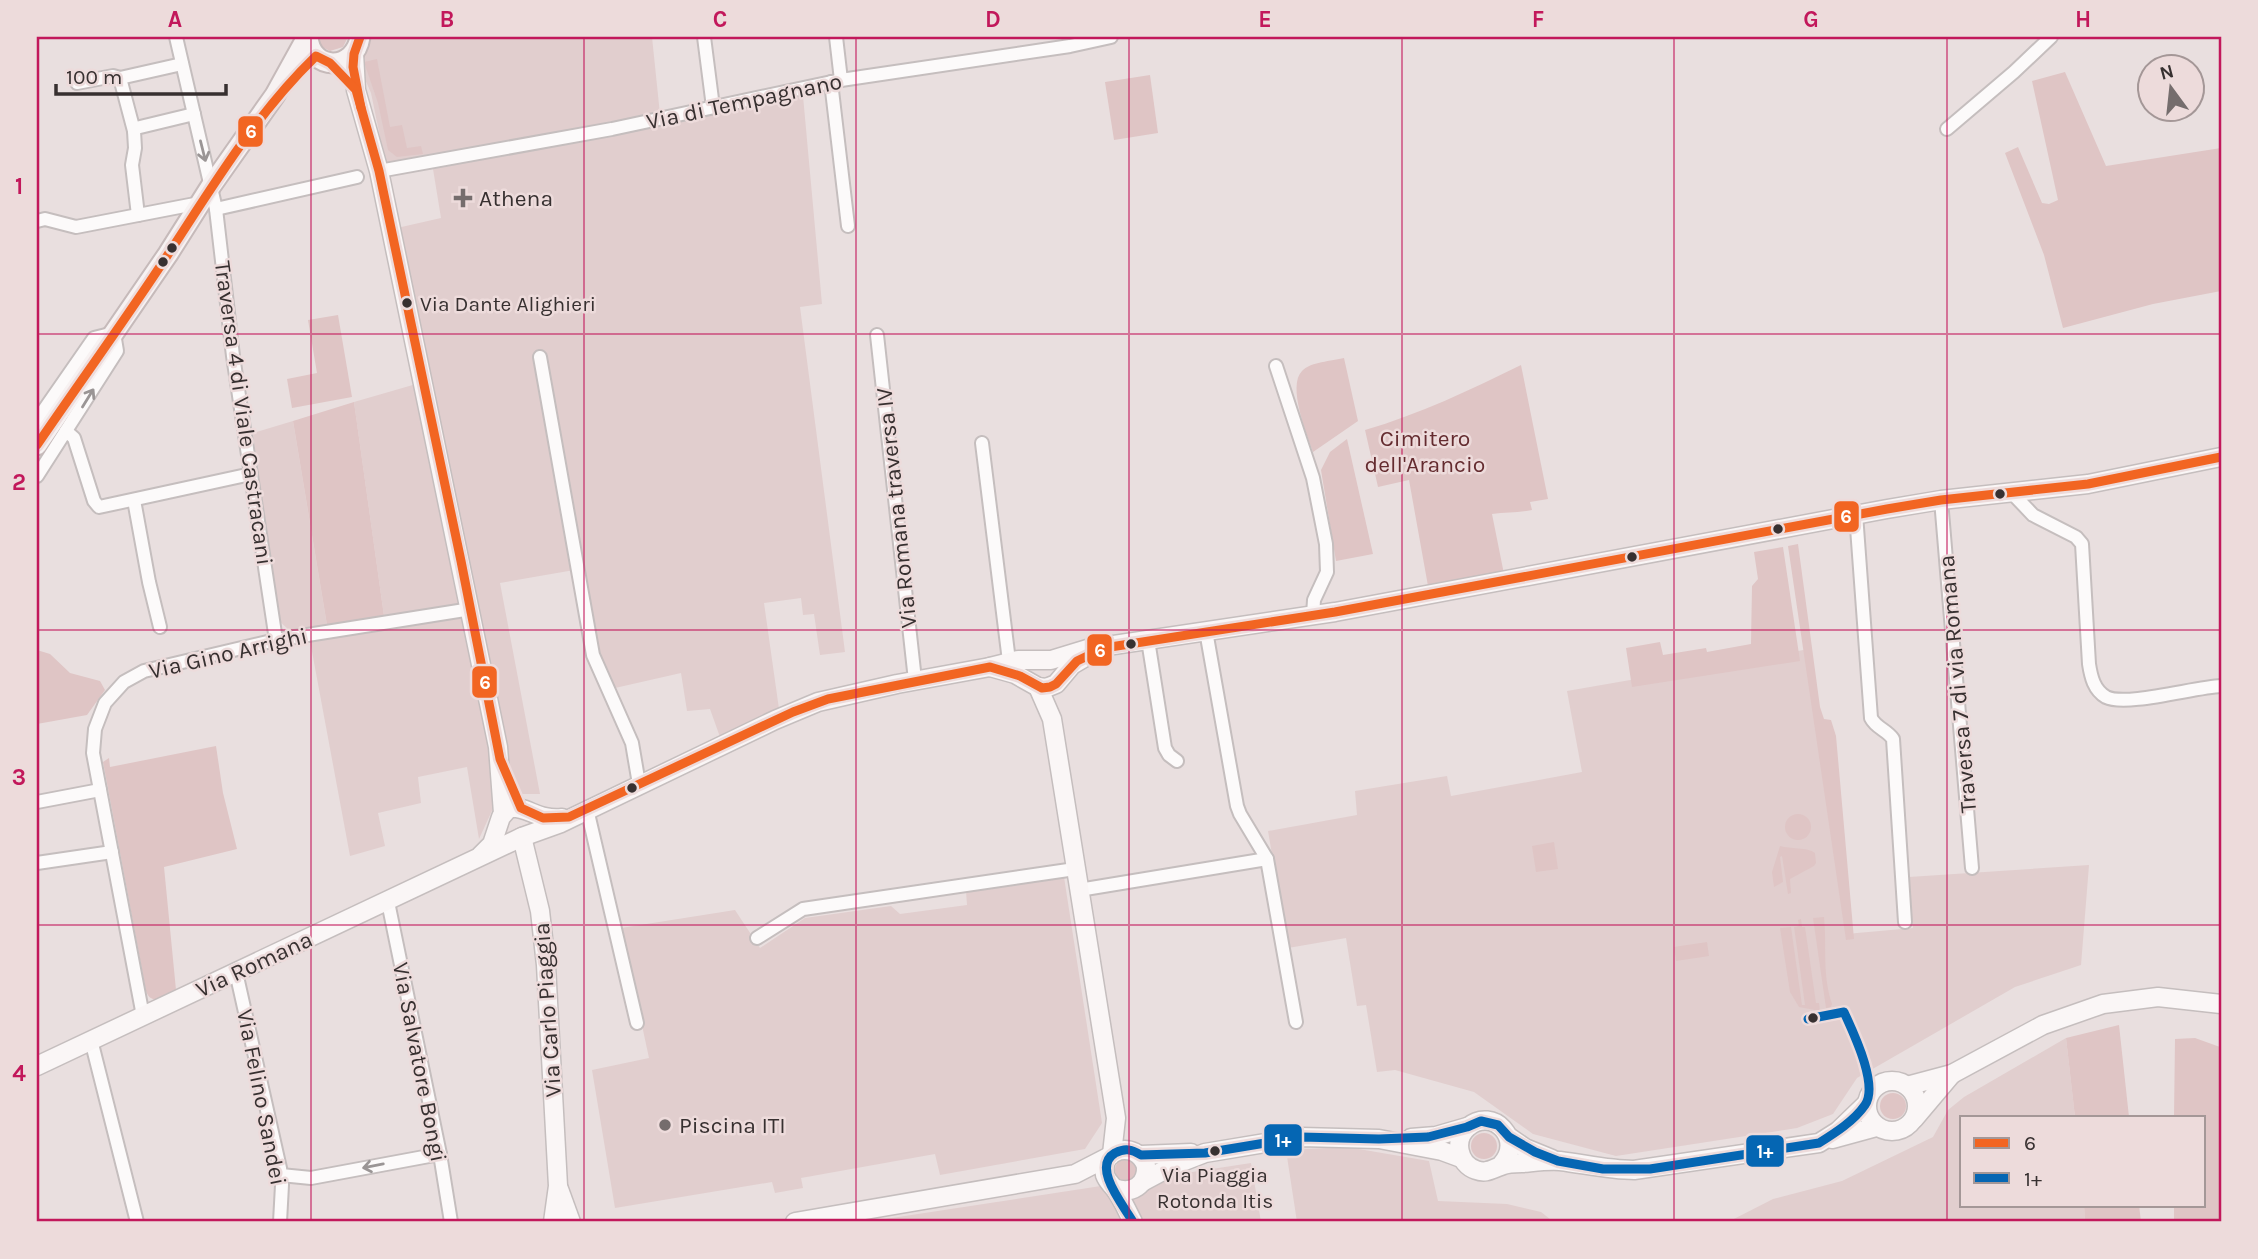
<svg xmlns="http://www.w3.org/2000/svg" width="2258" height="1259" font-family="Karla,sans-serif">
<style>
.built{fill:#e1cece}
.green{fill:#dfc5c5}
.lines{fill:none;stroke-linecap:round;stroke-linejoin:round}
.street-casing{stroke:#c5bebe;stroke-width:16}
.secondary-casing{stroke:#c5bebe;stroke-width:21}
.primary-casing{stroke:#c6baba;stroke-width:23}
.street{stroke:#fcfafa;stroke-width:12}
.secondary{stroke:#faf6f6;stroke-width:18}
.primary{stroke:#f7f2f2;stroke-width:19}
.bus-1-casing{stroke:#eddbdb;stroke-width:14}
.bus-2-casing{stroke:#eddbdb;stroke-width:14}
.bus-1{stroke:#f26522;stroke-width:9}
.bus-2{stroke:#0566b3;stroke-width:9}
.oneway{stroke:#9a9595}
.grid{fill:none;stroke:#c2185b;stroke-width:2;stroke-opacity:0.55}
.poi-dot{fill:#756d6d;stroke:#eddbdb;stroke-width:2.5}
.bus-dot{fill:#373030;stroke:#eddbdb;stroke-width:2.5}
.labels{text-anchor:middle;stroke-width:5;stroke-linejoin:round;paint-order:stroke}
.bus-label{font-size:21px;fill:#373030;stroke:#eddbdb;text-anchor:start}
.street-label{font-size:23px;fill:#373030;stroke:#eddbdb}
.poi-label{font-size:23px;fill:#373030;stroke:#eddbdb;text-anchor:start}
.park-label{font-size:23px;fill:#642b2f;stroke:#eddbdb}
.line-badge{stroke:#eddbdb;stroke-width:2.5}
.badge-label{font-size:19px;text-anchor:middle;font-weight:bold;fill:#fff}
.neatline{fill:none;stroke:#c2185b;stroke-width:2.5}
.grid-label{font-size:23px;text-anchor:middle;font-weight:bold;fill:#c2185b}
</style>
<rect width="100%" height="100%" fill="#e9dfdf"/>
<g class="built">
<polygon points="368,37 652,37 661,124 803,96 822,304 800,307 845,652 820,655 814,614 803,615 801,598 764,603 779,709 720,737 710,709 687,711 681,673 615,688 597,653 580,569 500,583 540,794 520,794 495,804 479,839 467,767 418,777 421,803 378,813 385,846 350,856 308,630 288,629 278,620 253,433 293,421 327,625 384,616 354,402 430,380 397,228 441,218 433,169 388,175 371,93 359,65"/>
<polygon points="1809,649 1846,934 1913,928 1909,877 2089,865 2081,965 2015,987 1857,1078 1833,1114 1797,1128 1616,1156 1533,1134 1474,1092 1395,1070 1377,1072 1366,1005 1357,1006 1346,938 1288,948 1268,831 1357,815 1355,791 1447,776 1451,796 1582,772 1567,691"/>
<polygon points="1064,877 1102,1123 1085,1149 940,1175 935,1154 801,1178 803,1188 775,1193 772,1182 615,1208 592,1070 649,1058 621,928 735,910 760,948 805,918 891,906 900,914 967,905 966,891"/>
<polygon points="2066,1038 2075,1117 1962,1117 1962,1205 2084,1205 2085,1222 1728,1222 1773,1199 1842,1181 1933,1137 1948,1110 1964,1097"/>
<polygon points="1347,1147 1429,1161 1438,1201 1507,1204 1541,1212 1550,1219 1565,1222 1297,1222 1286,1150"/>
<polygon points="1251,1163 1261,1222 872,1221"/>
</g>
<g class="green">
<polygon points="318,37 348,37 343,47 330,51 322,47"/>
<polygon points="377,59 390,127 402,125 407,148 421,146 423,154 397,157 388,150 378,103 364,62"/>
<polygon points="2065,72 2106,166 2221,148 2221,291 2153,304 2063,328 2044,255 2005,153 2018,147 2042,203 2049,204 2058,200 2032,81"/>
<polygon points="1150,75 1158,133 1114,140 1105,82"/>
<polygon points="338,315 352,397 292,408 287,379 317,373 308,320"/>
<path d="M1344,358L1358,421L1313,452C1307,435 1287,386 1302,371C1310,362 1332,361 1344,358Z"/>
<path d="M1521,365L1548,499L1530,502L1532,510C1518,513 1506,512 1492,514L1504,574L1428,586L1409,480L1378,487L1365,430C1420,414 1470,390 1521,365Z"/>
<polygon points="354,402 384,616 327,625 293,421"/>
<polygon points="1347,439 1373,554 1336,561 1321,470 1330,452"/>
<polygon points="1798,544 1820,707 1824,719 1831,720 1836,736 1854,939 1846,940 1788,546"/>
<polygon points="1783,547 1800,661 1632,687 1626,648 1660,642 1663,655 1706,648 1707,652 1751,644 1752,586 1758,579 1754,552"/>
<polygon points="37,650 50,654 70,673 100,681 105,690 87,715 37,724"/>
<path d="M216,746L223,793L237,849L164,867L176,990L157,1000C151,999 148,997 146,991L103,762L109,758L110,767Z"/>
<circle cx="1798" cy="827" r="13"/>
<polygon points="1554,842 1558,869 1536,872 1532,846"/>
<path d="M1780,846C1790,849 1808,847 1815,853L1816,863L1814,866L1790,879L1791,893L1788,894L1782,856L1780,857L1783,882L1774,887L1772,872Z"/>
<path d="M1824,917C1827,948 1822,973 1832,1004L1831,1007L1826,1008L1813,918Z"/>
<polygon points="1801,919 1802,927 1805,927 1816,1003 1819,1003 1820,1011 1799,1007 1790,992 1780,928 1791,927 1802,1005 1805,1005 1794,927 1799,926 1798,920"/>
<polygon points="1707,942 1709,956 1676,961 1674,947"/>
<polygon points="2119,1025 2129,1117 2075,1117 2066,1038"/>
<polygon points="2195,1038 2220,1047 2221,1055 2221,1222 2174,1222 2174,1205 2204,1205 2204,1117 2174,1117 2175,1039"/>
<circle cx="1893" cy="1106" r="13"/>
<circle cx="1484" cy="1146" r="13"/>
<circle cx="1126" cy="1170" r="11"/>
<polygon points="2084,1205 2139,1205 2141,1222 2085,1222"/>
</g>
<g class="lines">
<defs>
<g id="street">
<polyline points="176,37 216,209 233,356 276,640"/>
<polyline points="704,37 713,107"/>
<polyline points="836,37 841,80"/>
<polyline points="831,82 848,226"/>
<polyline points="77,83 113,76 120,78"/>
<polyline points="1947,129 2014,72 2051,37"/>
<polyline points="134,131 120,78 182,64"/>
<polyline points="379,171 612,129 841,80 1070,46 1111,37"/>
<polyline points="216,209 357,177"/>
<polyline points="138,215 132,165 135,148 134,131 136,128 194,114"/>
<polyline points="37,221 45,219 76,227 200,203"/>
<polyline points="877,335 915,680"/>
<polyline points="540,357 593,655 632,743 639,784"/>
<polyline points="1276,366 1313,478 1326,544 1327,572 1314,600 1313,615"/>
<polyline points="37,420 94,338 114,333 117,351 37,476"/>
<polyline points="66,431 74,438 94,501 99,507 251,474"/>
<polyline points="982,443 1009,661"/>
<path d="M2012,493L2033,515L2076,537L2082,544L2089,664C2091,677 2094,690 2106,697C2126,707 2195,687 2221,686"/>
<polyline points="134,500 149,582 160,627"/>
<polyline points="1941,500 1972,868"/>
<path d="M1856,514L1871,718C1876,728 1887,730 1893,739L1905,922"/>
<polyline points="1206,631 1237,806 1240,814 1267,859 1296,1022"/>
<polyline points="1148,640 1165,748 1169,755 1177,761"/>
<polyline points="37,802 100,790"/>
<polyline points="587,809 637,1023"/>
<polyline points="37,863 112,852"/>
<polyline points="1079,890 1267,859"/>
<polyline points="388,902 440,1154 451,1222"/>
<polyline points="757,938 803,909 1075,869"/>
<polyline points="236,972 280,1168 282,1185 280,1222"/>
<polyline points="143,1016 93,753 95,729 105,703 124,682 144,671 276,640 471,609"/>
<polyline points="91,1040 137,1222"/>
<polyline points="281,1175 311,1178 440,1154"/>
</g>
<g id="secondary">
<polyline points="354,53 356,90 379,171 498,747 503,813"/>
<polyline points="990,667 1015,674 1038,687 1046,688 1056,684 1072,665 1089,655"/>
<polyline points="1038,687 1052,719 1116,1118 1112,1154"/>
<polyline points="522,837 540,911 546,965 558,1186 553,1222"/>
<path d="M481,855L492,844L501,817L509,808C526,805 538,821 562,818"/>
<polyline points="37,1066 522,837 561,823 775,720 818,702 897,684 990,667 1018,660 1051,660 1087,649 1335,612 1887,509 1941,500 2088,484 2221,457"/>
<circle cx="1892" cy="1106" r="25"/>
<polyline points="1907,1086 1952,1074 2043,1025 2103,1004 2158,997 2221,1004"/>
<polyline points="1914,1119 1952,1074"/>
<polyline points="1509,1137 1525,1148 1552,1159"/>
<polyline points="1411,1138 1436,1136 1467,1127"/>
<polyline points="1832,1139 1876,1127"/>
<polyline points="1141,1155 1191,1153"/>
<path d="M1501,1165C1525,1140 1493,1106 1468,1127C1453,1139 1458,1164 1476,1170C1486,1174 1492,1169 1501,1166C1507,1163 1516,1163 1522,1163C1534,1162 1548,1160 1560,1161C1585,1164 1608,1170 1634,1170L1819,1143L1838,1131L1866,1104"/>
<polyline points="1144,1181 1174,1165 1205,1153 1301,1137 1379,1139 1442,1151 1461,1158"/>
<path d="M1114,1188C1132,1195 1147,1185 1146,1166C1136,1139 1099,1149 1105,1175C1107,1181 1111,1184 1114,1188C1122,1198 1127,1211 1133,1222"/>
<polyline points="559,1189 571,1222"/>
<polyline points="795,1222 1075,1174 1110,1156"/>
</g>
<g id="primary">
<path d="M308,37C311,72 355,71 360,37"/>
<polyline points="37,445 168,254 211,186 275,95 307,37"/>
</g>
</defs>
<use href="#street" class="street-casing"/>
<use href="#secondary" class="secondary-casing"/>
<use href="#primary" class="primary-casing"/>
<use href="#street" class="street"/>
<use href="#secondary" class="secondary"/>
<use href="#primary" class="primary"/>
<defs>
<g id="bus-1">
<polyline points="360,37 354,54 353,67 361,108"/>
<path d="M37,445C80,382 125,320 167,256C213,186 255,115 316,56L330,63L356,90L379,171L461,561L500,759L521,808L543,818L569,817L793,712L828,699L990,667L1020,676L1042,688L1050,687L1056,684L1077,661L1104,648L1335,612L1887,509L1941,500L2088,484L2221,457"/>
</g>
<path id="bus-2" d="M1133,1222C1124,1206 1091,1167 1115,1153C1125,1148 1131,1149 1141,1155L1205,1153L1301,1137L1379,1139L1428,1137L1467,1127L1481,1121L1498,1125L1509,1137L1535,1152L1558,1161L1603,1169H1650L1819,1143C1835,1133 1854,1121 1865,1105C1879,1085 1853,1032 1844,1012L1808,1019"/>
</defs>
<use href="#bus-1" class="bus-1-casing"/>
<use href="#bus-2" class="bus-2-casing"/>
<use href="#bus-1" class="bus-1"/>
<use href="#bus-2" class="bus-2"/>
</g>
<defs><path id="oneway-shaft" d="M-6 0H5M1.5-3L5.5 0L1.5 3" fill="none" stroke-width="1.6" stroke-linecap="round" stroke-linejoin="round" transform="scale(1.75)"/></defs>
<g class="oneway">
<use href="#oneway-shaft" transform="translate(203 151) rotate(76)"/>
<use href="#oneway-shaft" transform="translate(88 398) rotate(-58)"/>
<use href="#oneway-shaft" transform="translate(373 1166) rotate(169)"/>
</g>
<path class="grid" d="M311,37V1222M584,37V1222M856,37V1222M1129,37V1222M1402,37V1222M1674,37V1222M1947,37V1222M37,334H2221M37,630H2221M37,925H2221"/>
<g class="poi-dot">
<path d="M459.5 187.5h7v7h7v7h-7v7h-7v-7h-7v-7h7z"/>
<circle cx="665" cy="1125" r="7"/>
</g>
<g class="bus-dot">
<circle cx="172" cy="248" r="6"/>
<circle cx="163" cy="262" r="6"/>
<circle cx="407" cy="303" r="6"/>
<circle cx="2000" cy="494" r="6"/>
<circle cx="1778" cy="529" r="6"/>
<circle cx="1632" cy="557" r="6"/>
<circle cx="1131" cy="644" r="6"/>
<circle cx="632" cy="788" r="6"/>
<circle cx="1813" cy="1018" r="6"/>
<circle cx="1215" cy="1151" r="6"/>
</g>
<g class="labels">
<g class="bus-label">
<text x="420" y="311">Via Dante Alighieri</text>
<text x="1215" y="1182" text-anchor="middle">Via Piaggia<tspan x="1215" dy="26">Rotonda Itis</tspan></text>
</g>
<g class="street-label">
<text transform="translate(744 101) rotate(-12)" y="8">Via di Tempagnano</text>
<text transform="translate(244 413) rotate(82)" y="8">Traversa 4 di Viale Castracani</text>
<text transform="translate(896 508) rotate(-96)" y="8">Via Romana traversa IV</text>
<text transform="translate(228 653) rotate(-13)" y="8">Via Gino Arrighi</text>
<text transform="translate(1957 684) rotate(-95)" y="8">Traversa 7 di via Romana</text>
<text transform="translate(254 964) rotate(-25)" y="8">Via Romana</text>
<text transform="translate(547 1010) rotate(-94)" y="8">Via Carlo Piaggia</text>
<text transform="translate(420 1062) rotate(79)" y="8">Via Salvatore Bongi</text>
<text transform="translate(262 1097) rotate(79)" y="8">Via Felino Sandei</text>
</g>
<g class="poi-label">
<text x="479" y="206">Athena</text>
<text x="679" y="1133">Piscina ITI</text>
</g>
<g class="park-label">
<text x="1425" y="446">Cimitero<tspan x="1425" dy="26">dell'Arancio</tspan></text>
</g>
</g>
<g class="line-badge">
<rect x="237" y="115" width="27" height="33" rx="7" fill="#f26522"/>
<rect x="1833" y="500" width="27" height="33" rx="7" fill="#f26522"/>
<rect x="1086" y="633" width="27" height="34" rx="7" fill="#f26522"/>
<rect x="471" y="665" width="27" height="34" rx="7" fill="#f26522"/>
<rect x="1263" y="1123" width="40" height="34" rx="7" fill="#0566b3"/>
<rect x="1745" y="1134" width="40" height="34" rx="7" fill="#0566b3"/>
</g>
<g class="badge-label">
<text x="251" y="138">6</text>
<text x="1846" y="523">6</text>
<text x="1100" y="657">6</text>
<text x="485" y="689">6</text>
<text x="1283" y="1147">1+</text>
<text x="1765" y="1158">1+</text>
</g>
<rect width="2258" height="1259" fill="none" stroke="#eddbdb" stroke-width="77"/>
<rect x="1960" y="1116" width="245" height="91" fill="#eddbdb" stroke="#a49797" stroke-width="2"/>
<rect x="1974" y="1138" width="35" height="10" fill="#f26522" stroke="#a49797" stroke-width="2"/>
<text x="2024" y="1150" font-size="21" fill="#373030">6</text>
<rect x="1974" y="1173" width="35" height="10" fill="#0566b3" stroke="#a49797" stroke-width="2"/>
<text x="2024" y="1186" font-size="21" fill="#373030">1+</text>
<g transform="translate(2171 88) rotate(345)"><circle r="33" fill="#eddbdb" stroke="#a49797" stroke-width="2"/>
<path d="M0-5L12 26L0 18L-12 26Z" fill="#756d6d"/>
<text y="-10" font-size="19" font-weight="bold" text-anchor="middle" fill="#373030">N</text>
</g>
<path d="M56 84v10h170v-10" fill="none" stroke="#373030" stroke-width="3.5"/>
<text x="66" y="84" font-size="21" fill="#373030" stroke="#eddbdb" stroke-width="5" paint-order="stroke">100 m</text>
<rect x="38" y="38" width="2182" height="1182" class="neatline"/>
<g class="grid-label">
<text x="175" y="27">A</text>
<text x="447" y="27">B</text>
<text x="720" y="27">C</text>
<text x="993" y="27">D</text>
<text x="1265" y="27">E</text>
<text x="1538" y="27">F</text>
<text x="1811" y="27">G</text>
<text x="2083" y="27">H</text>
<text x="19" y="194">1</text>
<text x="19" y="490">2</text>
<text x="19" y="785">3</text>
<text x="19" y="1081">4</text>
</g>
</svg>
